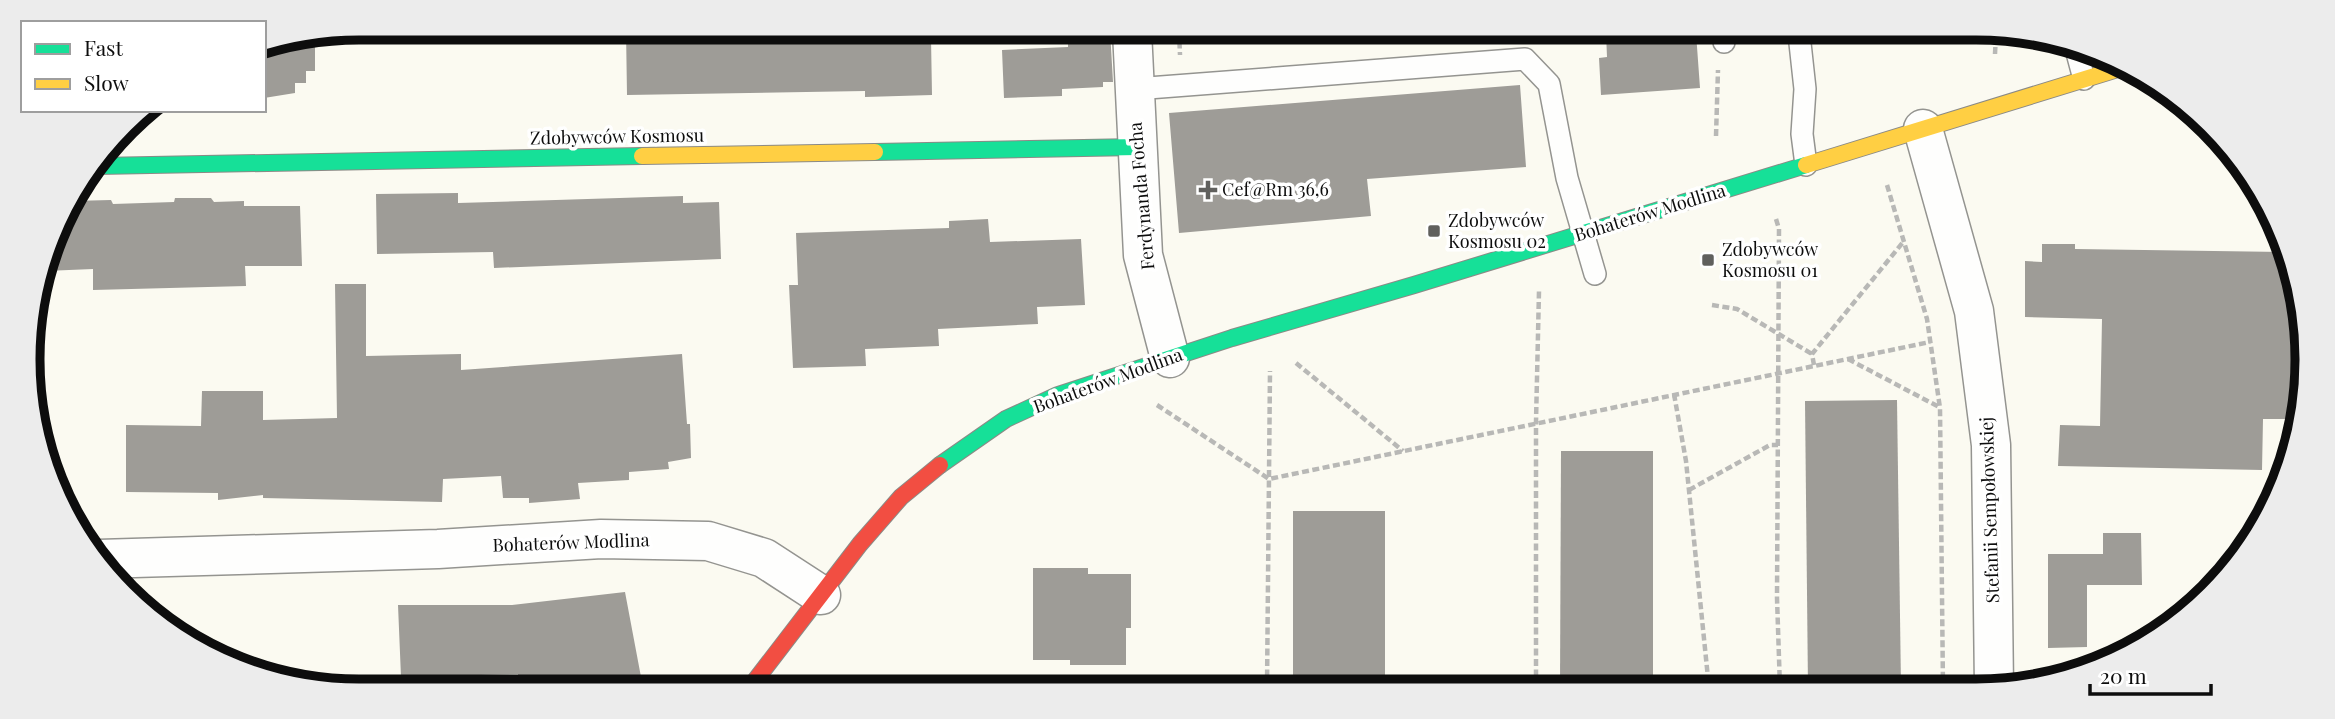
<svg xmlns="http://www.w3.org/2000/svg" width="2335" height="719" font-family="'Playfair Display',serif">
<style>
.building{fill:#9e9c97}
.lines{fill:none;stroke-linecap:round;stroke-linejoin:round}
.lane-casing{stroke:#949490;stroke-width:24}
.street-casing{stroke:#949490;stroke-width:41}
.fast-casing{stroke:#8b8a86;stroke-width:18}
.slow-casing{stroke:#8b8a86;stroke-width:18}
.jam-casing{stroke:#8b8a86;stroke-width:18}
.path{stroke:#b8b8b6;stroke-width:4.5;stroke-dasharray:7 3.5;stroke-linecap:butt}
.lane{stroke:#fefefd;stroke-width:21}
.street{stroke:#fefefd;stroke-width:38}
.fast{stroke:#16e098;stroke-width:16}
.slow{stroke:#ffcf43;stroke-width:16}
.jam{stroke:#f24e42;stroke-width:16}
.poi-dot{fill:#60605d;stroke:#fff;stroke-width:2.5}
.labels{text-anchor:middle;stroke-width:7;stroke-linejoin:round;paint-order:stroke}
.street-label{font-size:18px;fill:#0d0d0d;stroke:#fff}
.poi-label{font-size:18px;fill:#0d0d0d;stroke:#fff;text-anchor:start}
.rim{fill:none;stroke:#0d0d0d;stroke-width:9}
</style>
<rect width="100%" height="100%" fill="#fbfaf1"/>
<g class="building">
<polygon points="739,29 739,34 819,32 820,39 931,38 932,95 865,97 865,91 627,95 626,30"/>
<polygon points="1068,31 1110,31 1113,82 1103,82 1103,87 1062,89 1062,96 1004,98 1002,50 1068,47"/>
<polygon points="1606,33 1696,33 1700,88 1601,95 1599,58 1607,57"/>
<polygon points="315,37 315,71 306,71 306,83 295,83 295,93 264,98 264,47"/>
<polygon points="1520,85 1526,167 1367,179 1371,216 1179,233 1169,113"/>
<polygon points="458,193 458,203 683,196 683,203 719,202 721,259 494,268 493,252 377,254 376,194"/>
<polygon points="175,198 211,198 214,202 244,201 244,206 300,206 302,266 245,266 246,286 93,290 93,269 45,271 62,213 71,201 111,200 113,204 174,202"/>
<polygon points="988,219 990,242 1081,239 1085,305 1037,307 1038,324 938,329 939,346 865,349 866,366 793,368 789,285 798,285 796,233 949,228 949,221"/>
<polygon points="2042,244 2075,244 2075,249 2283,252 2301,295 2301,419 2263,419 2262,470 2058,466 2060,425 2100,426 2102,319 2025,317 2025,261 2042,262"/>
<polygon points="335,284 366,284 366,356 461,354 461,370 682,354 687,424 690,424 691,458 668,462 669,469 629,472 629,480 578,483 580,499 529,503 529,498 503,498 501,476 443,479 442,502 263,498 263,495 218,500 218,493 126,492 126,425 201,426 202,391 263,391 263,420 337,418"/>
<polygon points="1897,400 1901,688 1808,688 1805,401"/>
<polygon points="1561,451 1653,451 1653,687 1560,687"/>
<rect x="1293" y="511" width="92" height="176"/>
<polygon points="2103,533 2141,533 2142,585 2087,585 2087,647 2048,648 2048,554 2103,554"/>
<polygon points="1033,568 1088,568 1088,574 1131,574 1131,628 1126,628 1126,665 1070,665 1070,660 1033,660"/>
<polygon points="625,592 641,677 619,681 616,685 518,685 518,674 401,677 398,605 512,605"/>
</g>
<g class="lines">
<defs>
<g id="lane">
<polyline points="1799,34 1805,89 1802,134 1806,165"/>
<polyline points="1724,42 1724,33"/>
<polyline points="2076,49 2084,79"/>
<polyline points="1135,89 1525,59 1549,84 1567,178 1595,274"/>
</g>
<g id="street">
<polyline points="1132,31 1143,255 1170,358"/>
<polyline points="1923,129 1974,311 1991,445 1994,688"/>
<polyline points="99,559 438,549 601,539 708,541 764,558 821,595"/>
</g>
<g id="fast">
<polyline points="875,152 1137,147"/>
<polyline points="98,166 642,156"/>
<polyline points="940,465 1006,419 1058,395 1232,338 1414,285 1806,165"/>
</g>
<g id="slow">
<polyline points="642,156 875,152"/>
<polyline points="1806,165 2121,68"/>
</g>
<polyline id="jam" points="751,686 860,544 901,497 940,465"/>
</defs>
<use href="#lane" class="lane-casing"/>
<use href="#street" class="street-casing"/>
<use href="#fast" class="fast-casing"/>
<use href="#slow" class="slow-casing"/>
<use href="#jam" class="jam-casing"/>
<g class="path">
<polyline points="1179,31 1180,55"/>
<polyline points="1995,54 1996,34"/>
<polyline points="1716,136 1718,70"/>
<polyline points="1887,185 1927,319 1940,408 1943,688"/>
<polyline points="1776,219 1779,229 1777,598 1780,688"/>
<polyline points="1712,305 1737,309 1812,354"/>
<polyline points="1848,359 1939,407"/>
<polyline points="1296,363 1403,451"/>
<polyline points="1814,365 1812,354 1904,241"/>
<polyline points="1674,394 1686,461 1709,688"/>
<polyline points="1157,405 1269,479 1930,342"/>
<polyline points="1689,490 1770,445 1778,445"/>
<polyline points="1267,687 1270,371"/>
<polyline points="1536,687 1536,422 1539,291"/>
</g>
<use href="#lane" class="lane"/>
<use href="#street" class="street"/>
<use href="#fast" class="fast"/>
<use href="#slow" class="slow"/>
<use href="#jam" class="jam"/>
</g>
<g class="poi-dot">
<path d="M1204.5 179.5h7v7h7v7h-7v7h-7v-7h-7v-7h7z"/>
<rect x="1427" y="224" width="14" height="14" rx="3.5"/>
<rect x="1701" y="253" width="14" height="14" rx="3.5"/>
</g>
<g class="labels">
<g class="street-label">
<text transform="translate(617 137) rotate(-1)" y="6">Zdobywców Kosmosu</text>
<text transform="translate(1142 196) rotate(-95)" y="6">Ferdynanda Focha</text>
<text transform="translate(1650 213) rotate(-17)" y="6">Bohaterów Modlina</text>
<text transform="translate(1108 381) rotate(-20)" y="6">Bohaterów Modlina</text>
<text transform="translate(1990 510) rotate(-92)" y="6">Stefanii Sempołowskiej</text>
<text transform="translate(571 543) rotate(-2)" y="6">Bohaterów Modlina</text>
</g>
<g class="poi-label">
<text x="1222" y="196">Cef@Rm 36,6</text>
<text x="1448" y="227">Zdobywców<tspan x="1448" dy="21">Kosmosu 02</tspan></text>
<text x="1722" y="256">Zdobywców<tspan x="1722" dy="21">Kosmosu 01</tspan></text>
</g>
</g>
<path d="M0 0H2335V719H0ZM359 40H1976A319 319 0 0 1 2295 359V360A319 319 0 0 1 1976 679H359A319 319 0 0 1 40 360V359A319 319 0 0 1 359 40Z" fill="#ececec" fill-rule="evenodd"/>
<path class="rim" d="M359 40H1976A319 319 0 0 1 2295 359V360A319 319 0 0 1 1976 679H359A319 319 0 0 1 40 360V359A319 319 0 0 1 359 40Z"/>
<rect x="21" y="21" width="245" height="91" fill="#ffffff" stroke="#9e9e9e" stroke-width="2"/>
<rect x="35" y="44" width="35" height="10" fill="#16e098" stroke="#9e9e9e" stroke-width="2"/>
<text x="84" y="56" font-size="21" fill="#0d0d0d">Fast</text>
<rect x="35" y="79" width="35" height="10" fill="#ffcf43" stroke="#9e9e9e" stroke-width="2"/>
<text x="84" y="91" font-size="21" fill="#0d0d0d">Slow</text>
<path d="M2090 684v10h121v-10" fill="none" stroke="#0d0d0d" stroke-width="3.5"/>
<text x="2100" y="684" font-size="21" fill="#0d0d0d" stroke="#ffffff" stroke-width="5" paint-order="stroke">20 m</text>
</svg>
